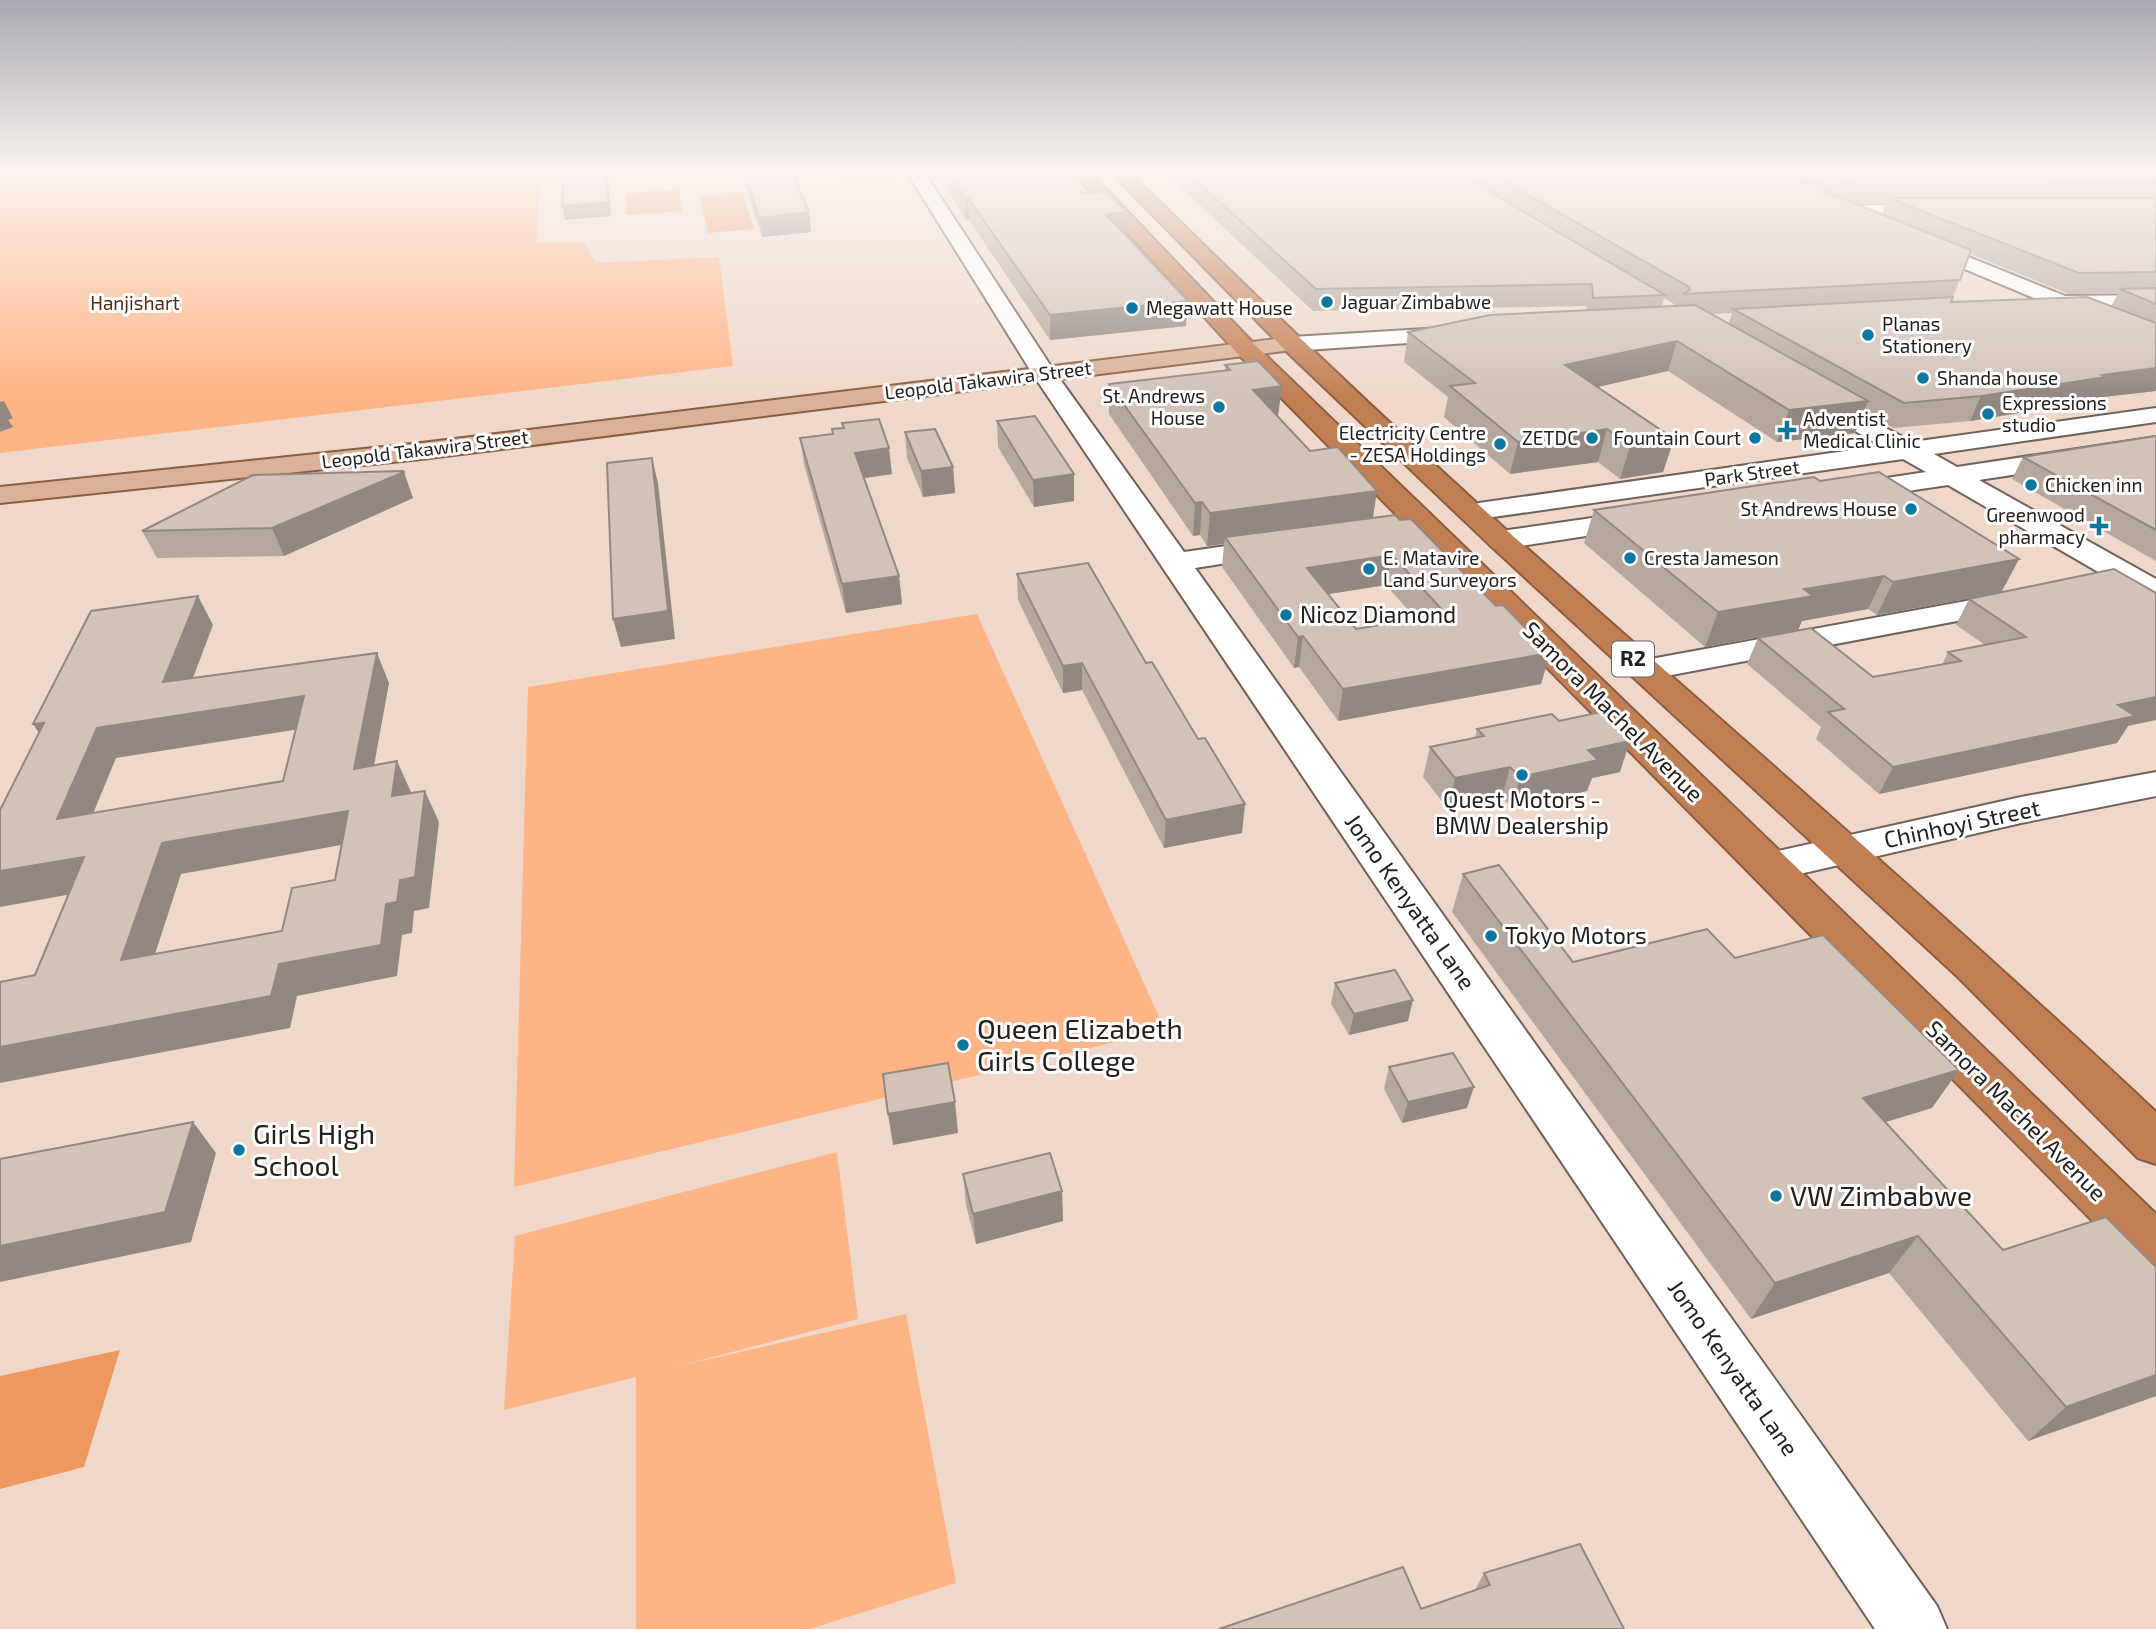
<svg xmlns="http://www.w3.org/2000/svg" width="2156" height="1629" font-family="'Exo 2',sans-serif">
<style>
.built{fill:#efd8ca}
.green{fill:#ffb485}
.water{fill:#ee975f}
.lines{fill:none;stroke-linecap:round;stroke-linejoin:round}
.minor-casing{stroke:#706259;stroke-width:4}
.major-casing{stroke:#8b5e40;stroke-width:4}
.highway-casing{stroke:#8b5e40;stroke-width:4}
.minor{fill:#fff;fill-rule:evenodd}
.major{fill:#dab298;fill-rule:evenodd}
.highway{fill:#c27f53;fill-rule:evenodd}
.wall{fill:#b5a79e;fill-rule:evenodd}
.shaded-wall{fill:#938881}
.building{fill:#d2c2b8;stroke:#938881;stroke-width:2;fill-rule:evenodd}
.poi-dot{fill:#0a77a1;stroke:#fff;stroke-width:2.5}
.labels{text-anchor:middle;stroke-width:6;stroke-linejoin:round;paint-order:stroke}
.far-poi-label{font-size:19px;fill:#25201c;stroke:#fff;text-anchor:start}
.far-park-label{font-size:19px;fill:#512e16;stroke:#fff}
.far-street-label{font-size:19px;fill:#25201c;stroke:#fff}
.shield{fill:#fff;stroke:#666360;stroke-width:2}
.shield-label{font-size:21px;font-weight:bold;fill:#25201c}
.poi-label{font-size:23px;fill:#25201c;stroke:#fff;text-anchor:start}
.street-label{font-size:23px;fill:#25201c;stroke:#fff}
.near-poi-label{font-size:28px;fill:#25201c;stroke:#fff;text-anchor:start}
</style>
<rect width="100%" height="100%" fill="#f5e5db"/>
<rect class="built" x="0" y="169" width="2156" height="1460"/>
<g class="green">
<polygon points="0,169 693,169 539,183 537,243 583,242 596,263 719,257 733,366 0,453"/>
<polygon points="977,614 1165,1030 514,1187 528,687"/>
<polygon points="837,1152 858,1319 679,1366 906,1314 956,1583 810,1629 636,1629 636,1377 504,1410 515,1236"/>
</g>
<g class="water">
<polygon points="679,189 682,211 626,215 626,193"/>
<polygon points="742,192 754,229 708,233 700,196"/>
<polygon points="120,1350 84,1467 0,1489 0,1376"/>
</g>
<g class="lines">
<defs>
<g id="minor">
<polygon points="905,169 922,169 1054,371 1184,552 1275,539 1285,542 1290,548 1285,554 1195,568 1937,1606 1947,1629 1875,1629 1032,373"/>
<polygon points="1839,205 1935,205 1944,210 1935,215 1833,214 1830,210"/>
<polygon points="1919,237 2065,296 2156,295 2156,307 2094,309 2156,334 2156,349 2059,309 2043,307 2041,301 1912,247 1909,243"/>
<polygon points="1458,327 1466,329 1469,334 1466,339 1292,351 1281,344 1292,337"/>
<polygon points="1814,390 1912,442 2156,408 2156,422 1934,454 1957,467 2156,437 2156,453 1979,480 2156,579 2156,601 2145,599 1948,485 1847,500 1837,498 1833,492 1837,486 1847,484 1926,472 1903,459 1472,520 1462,518 1458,512 1462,506 1472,504 1881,446 1805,402 1802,397 1805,392"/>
<polygon points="1641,511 1651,514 1655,520 1651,526 1501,549 1491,546 1486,540 1491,534 1501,531"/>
<polygon points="2015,592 2026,594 2031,601 2026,608 1645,680 1633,677 1628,670 1633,663 1645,660"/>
<polygon points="2156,772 2156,796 2021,823 1769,881 1755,877 1749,867 1755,857 1769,853 2021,797"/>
</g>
<g id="major">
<polygon points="1713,169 1870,169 1862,174 1721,174"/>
<polygon points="1292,337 1300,339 1303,344 1300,349 421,459 0,503 0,487 421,443"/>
</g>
<g id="highway">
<polygon points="1069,169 1087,169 1254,344 2156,1214 2156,1273 2137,1266 1238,354"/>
<path d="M1108,169H1126C1253,294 1381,417 1513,536C1728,727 1946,915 2156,1112V1164L2138,1158L1958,977L1491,546L1284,349Z"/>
</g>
</defs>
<use href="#minor" class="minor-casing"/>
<use href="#major" class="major-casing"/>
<use href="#highway" class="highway-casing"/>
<use href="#minor" class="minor"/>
<use href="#major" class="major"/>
<use href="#highway" class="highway"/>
</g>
<g class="wall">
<polygon points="740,169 791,169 809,212 811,232 762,237"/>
<polygon points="821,169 903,169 904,172 886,179 857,177 845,180"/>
<polygon points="935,169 1062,169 1083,193 1125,234 1186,326 1050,340 969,220 966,220"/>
<path d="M1159,169H1769L1776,172L1777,169H2156V391L2094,398L2093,401L1970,421L1893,428L1864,411L1855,433L1777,442L1668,371L1597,387L1674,439L1663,472L1620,479L1598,462L1510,474L1444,417L1448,397L1404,362L1408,332L1587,310L1586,306L1313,311L1173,180ZM1856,204H1886L1882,215ZM1970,254L2069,294H2118L2111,306L1951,302ZM1664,298L1677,306H1662ZM1732,313L1729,323L1713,314Z"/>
<path d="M1225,365L1278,416L1373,518L1400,520L1496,606L1550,653L1541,684L1338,721L1299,667L1294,668L1222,567L1224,544L1207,546L1200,535L1193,536L1109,414V384L1225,371ZM1386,585L1416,619L1356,629L1329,594Z"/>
<polygon points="997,421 1074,474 1074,501 1034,507 998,447"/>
<polygon points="842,423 892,474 864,478 899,576 902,604 846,613 804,464 800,438 832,434 832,429 842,428"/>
<polygon points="905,432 953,467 955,493 923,497 907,458"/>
<polygon points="2156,436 2156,561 2012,479 2023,457"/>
<polygon points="403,471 413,498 284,556 157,558 142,531"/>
<polygon points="1820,481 2019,559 2001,592 2128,726 2117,743 1879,794 1816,739 1821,727 1747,664 1758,638 1873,677 1942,665 1948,652 1985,645 1956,625 1969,599 1992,594 1877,615 1868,609 1802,621 1798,630 1705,647 1584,543 1594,510"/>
<polygon points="1017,574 1146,663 1198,739 1242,833 1164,848 1082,690 1063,693 1018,600"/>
<polygon points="1559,721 1620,772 1592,778 1587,791 1511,807 1502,797 1448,809 1423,777 1430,747 1475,738 1477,729"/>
<polygon points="1463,874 1573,962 1735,958 1932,1108 1886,1122 2003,1250 2156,1267 2156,1396 2028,1441 1889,1273 1751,1319 1452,912"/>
<polygon points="1335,983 1408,1021 1349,1035 1331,1004"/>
<polygon points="1389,1067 1467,1108 1402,1123 1384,1089"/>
<polygon points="963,1174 1062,1191 1063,1221 976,1244 966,1205"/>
<polygon points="1484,1573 1624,1629 1421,1609 1475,1590"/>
</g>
<g class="shaded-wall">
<polygon points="844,169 856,169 857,177 845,180"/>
<polygon points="885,169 903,169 904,172 886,179"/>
<polygon points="606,170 609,183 611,216 565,220 562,206"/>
<polygon points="968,198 969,220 966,220 965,199"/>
<polygon points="809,212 811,232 762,237 759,218"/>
<polygon points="1126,212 1125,234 1106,237 1106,215"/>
<polygon points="1188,301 1186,326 1050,340 1050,315"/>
<polygon points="1677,341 1668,371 1558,396 1565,365"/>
<polygon points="2156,368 2156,391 2094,398 2093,401 1970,421 1981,396 2102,375"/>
<polygon points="1282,386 1278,416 1253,390"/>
<polygon points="4,401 13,418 8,420 13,427 0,432 0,402"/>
<polygon points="1868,401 1855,433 1777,442 1789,410"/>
<polygon points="1607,429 1598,462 1510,474 1518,442"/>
<polygon points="1674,439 1663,472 1620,479 1630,446"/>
<polygon points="889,448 892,474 858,479 855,453"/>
<polygon points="652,458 658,483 675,639 621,647 613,619"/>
<polygon points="953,467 955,493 923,497 921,471"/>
<polygon points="404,472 413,498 284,556 272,528"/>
<polygon points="1074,474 1074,501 1034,507 1033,480"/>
<polygon points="1377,491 1372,524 1225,537 1224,544 1207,546 1210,513"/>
<polygon points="1202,502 1200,535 1193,536 1195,503"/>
<polygon points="1392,555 1386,585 1303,598 1307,568"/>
<polygon points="2019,559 2001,593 1877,615 1893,582"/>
<polygon points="899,576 902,604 846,613 842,584"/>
<polygon points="1884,576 1868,609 1802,621 1798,630 1705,647 1718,612 1804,589"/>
<polygon points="198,596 213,625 180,712 163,682"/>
<polygon points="1303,636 1299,667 1294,668 1298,637"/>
<polygon points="377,653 389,683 368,799 354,769"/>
<polygon points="1550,653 1541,684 1338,721 1343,689"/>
<polygon points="1082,663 1082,690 1063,693 1063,666"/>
<polygon points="304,696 319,726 116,758 78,850 57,819 97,728"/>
<polygon points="2156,697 2156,720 2128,726 2117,743 1879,794 1893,767 2118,705"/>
<polygon points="44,723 53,754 33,724"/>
<polygon points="1630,741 1620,772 1592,778 1587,791 1511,807 1520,777 1588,750"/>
<polygon points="397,761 411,792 406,827 392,796"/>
<polygon points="1510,767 1502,797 1448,809 1455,778"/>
<polygon points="425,791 439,822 429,908 414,911 412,933 402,935 397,976 297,996 290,1028 0,1083 0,1047 279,964 400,880"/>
<polygon points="1245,804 1242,833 1164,848 1166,820"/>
<polygon points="348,811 363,841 181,874 143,991 121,960 162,843"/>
<polygon points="84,857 105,888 0,907 0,871"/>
<polygon points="1413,1000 1408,1021 1349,1035 1354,1014"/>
<polygon points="1959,1070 1932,1108 1839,1136 1863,1098"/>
<polygon points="1474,1087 1467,1108 1402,1123 1408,1102"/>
<polygon points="955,1102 958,1133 893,1145 888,1114"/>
<polygon points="193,1122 216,1153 191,1242 0,1282 0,1246"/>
<polygon points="1062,1191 1063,1221 976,1244 973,1214"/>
<polygon points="1918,1236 1889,1273 1751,1319 1775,1283"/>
<polygon points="2156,1375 2156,1396 2028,1441 2066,1407"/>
</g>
<g class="building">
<polygon points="743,169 791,169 809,212 759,218"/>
<polygon points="946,169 1062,169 1083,193 1106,192 1126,212 1106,215 1188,301 1050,315 968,198 965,199"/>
<polygon points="1183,169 1451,169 1665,295 1593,298 1592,284 1316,289"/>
<polygon points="1483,169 1769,169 1971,250 1960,280 1683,294 1690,290 1689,287"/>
<polygon points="1812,169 2156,169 2156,184 1855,185"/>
<polygon points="606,170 608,202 562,206 563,173"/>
<polygon points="1889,198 2156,198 2156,272 2079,273"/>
<polygon points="2156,288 2156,304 2120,289"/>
<polygon points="1953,297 1951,302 2087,297 2156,323 2156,368 2102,375 2106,377 1981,396 1904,403 1733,309"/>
<polygon points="1695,305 1868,401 1789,410 1677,341 1565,365 1674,439 1630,446 1607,429 1518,442 1450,386 1475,383 1408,332 1490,315"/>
<polygon points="1258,361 1282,386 1253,390 1310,451 1338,447 1377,491 1210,513 1202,502 1195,503 1109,384 1230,370 1225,365"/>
<polygon points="1035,416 1074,474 1033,480 997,421"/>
<polygon points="879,419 889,448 855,453 899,576 842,584 800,438 833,434 832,429 844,428 842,423"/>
<polygon points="935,429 953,467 921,471 905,432"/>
<polygon points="2156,436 2156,530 2023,457"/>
<polygon points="652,458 668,611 613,619 607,463"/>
<polygon points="403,471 404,472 272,528 142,531 253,475"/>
<polygon points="1879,472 2019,559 1893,582 1884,576 1804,589 1813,596 1718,612 1594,510 1814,477 1820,481"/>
<path d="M1395,515L1400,520L1411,519L1496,606L1503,605L1550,653L1343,689L1303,636L1298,637L1225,537ZM1392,555L1446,614L1356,629L1307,568Z"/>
<polygon points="1088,563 1146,663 1152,662 1198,739 1205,738 1245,804 1166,820 1082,663 1063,666 1017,574"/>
<polygon points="2114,569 2156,593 2156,697 2118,705 2135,716 1893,767 1828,712 1844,709 1758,638 1811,628 1873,677 1961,661 1948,652 2026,637 1969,599"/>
<path d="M198,596L163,682L377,653L354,769L397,761L392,796L425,791L415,877L400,880L397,902L386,904L381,945L279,964L271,996L0,1047V982L35,975L84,857L0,871V810L44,723L33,724L91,611ZM304,696L283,781L57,819L97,728ZM348,811L335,880L292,888L282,931L121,960L162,843Z"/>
<polygon points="1601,712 1630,741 1588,750 1598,760 1520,777 1510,767 1455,778 1430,747 1484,736 1477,729 1552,714 1559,721"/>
<polygon points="1499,865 1573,962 1707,929 1735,958 1823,935 1959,1070 1863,1098 2003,1250 2106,1217 2156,1267 2156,1375 2066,1407 1918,1236 1775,1283 1463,874"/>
<polygon points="1395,970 1413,1000 1354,1014 1335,983"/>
<polygon points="1453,1053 1474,1087 1408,1102 1389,1067"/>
<polygon points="948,1063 955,1102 888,1114 883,1074"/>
<polygon points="193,1122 165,1212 0,1246 0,1159"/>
<polygon points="1050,1153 1062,1191 973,1214 963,1174"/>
<polygon points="1580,1544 1624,1629 1219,1629 1403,1567 1421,1609 1490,1585 1484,1573"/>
</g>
<linearGradient id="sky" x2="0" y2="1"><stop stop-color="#aaa8b1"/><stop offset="0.43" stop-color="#faf3ef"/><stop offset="1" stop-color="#faf3ef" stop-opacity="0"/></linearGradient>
<rect width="2156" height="397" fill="url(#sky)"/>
<g class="poi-dot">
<circle cx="1327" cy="302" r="7"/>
<circle cx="1132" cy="308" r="7"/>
<circle cx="1868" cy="335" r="7"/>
<circle cx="1923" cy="378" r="7"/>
<circle cx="1219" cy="407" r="7"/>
<circle cx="1988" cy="414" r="7"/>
<path d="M1783.5 419.5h7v7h7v7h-7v7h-7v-7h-7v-7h7z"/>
<circle cx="1592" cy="438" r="7"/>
<circle cx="1755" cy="438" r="7"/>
<circle cx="1500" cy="444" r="7"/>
<circle cx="2031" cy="485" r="7"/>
<circle cx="1911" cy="509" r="7"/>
<path d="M2095.5 515.5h7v7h7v7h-7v7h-7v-7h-7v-7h7z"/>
<circle cx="1630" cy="558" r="7"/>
<circle cx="1369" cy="569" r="7"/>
<circle cx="1286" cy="615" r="7"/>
<circle cx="1522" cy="775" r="7"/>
<circle cx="1491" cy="936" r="7"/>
<circle cx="963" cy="1045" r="7"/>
<circle cx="239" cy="1150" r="7"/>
<circle cx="1776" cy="1196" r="7"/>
</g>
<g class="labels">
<g class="far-poi-label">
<text x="1341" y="309">Jaguar Zimbabwe</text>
<text x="1146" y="315">Megawatt House</text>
<text x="1882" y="331">Planas<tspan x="1882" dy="22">Stationery</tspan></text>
<text x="1937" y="385">Shanda house</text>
<text x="1205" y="403" text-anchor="end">St. Andrews<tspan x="1205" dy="22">House</tspan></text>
<text x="2002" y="410">Expressions<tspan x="2002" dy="22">studio</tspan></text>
<text x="1803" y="426">Adventist<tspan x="1803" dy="22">Medical Clinic</tspan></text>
<text x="1486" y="440" text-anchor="end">Electricity Centre<tspan x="1486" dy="22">- ZESA Holdings</tspan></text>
<text x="1578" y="445" text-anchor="end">ZETDC</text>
<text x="1741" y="445" text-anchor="end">Fountain Court</text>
<text x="2045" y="492">Chicken inn</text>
<text x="1897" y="516" text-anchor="end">St Andrews House</text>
<text x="2085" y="522" text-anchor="end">Greenwood<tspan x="2085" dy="22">pharmacy</tspan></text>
<text x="1383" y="565">E. Matavire<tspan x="1383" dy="22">Land Surveyors</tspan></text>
<text x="1644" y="565">Cresta Jameson</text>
</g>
<g class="far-park-label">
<text x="135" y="310">Hanjishart</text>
</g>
<g class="far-street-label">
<text transform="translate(988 380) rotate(-7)" y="7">Leopold Takawira Street</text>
<text transform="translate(425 449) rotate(-7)" y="7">Leopold Takawira Street</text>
<text transform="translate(1752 473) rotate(-8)" y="7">Park Street</text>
</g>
<rect class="shield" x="1612" y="641.5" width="42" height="35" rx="5"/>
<g class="shield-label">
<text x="1633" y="666">R2</text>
</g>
<g class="poi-label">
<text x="1300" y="623">Nicoz Diamond</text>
<text x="1522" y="808" text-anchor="middle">Quest Motors -<tspan x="1522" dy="26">BMW Dealership</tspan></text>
<text x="1505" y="944">Tokyo Motors</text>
</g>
<g class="street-label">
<text transform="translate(1613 712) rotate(45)" y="8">Samora Machel Avenue</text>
<text transform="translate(1962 824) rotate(-12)" y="8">Chinhoyi Street</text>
<text transform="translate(1410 902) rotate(55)" y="8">Jomo Kenyatta Lane</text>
<text transform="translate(2016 1111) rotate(45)" y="8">Samora Machel Avenue</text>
<text transform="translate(1733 1368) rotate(55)" y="8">Jomo Kenyatta Lane</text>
</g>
<g class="near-poi-label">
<text x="977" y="1039">Queen Elizabeth<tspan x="977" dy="32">Girls College</tspan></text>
<text x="253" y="1144">Girls High<tspan x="253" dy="32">School</tspan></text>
<text x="1790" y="1206">VW Zimbabwe</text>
</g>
</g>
</svg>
